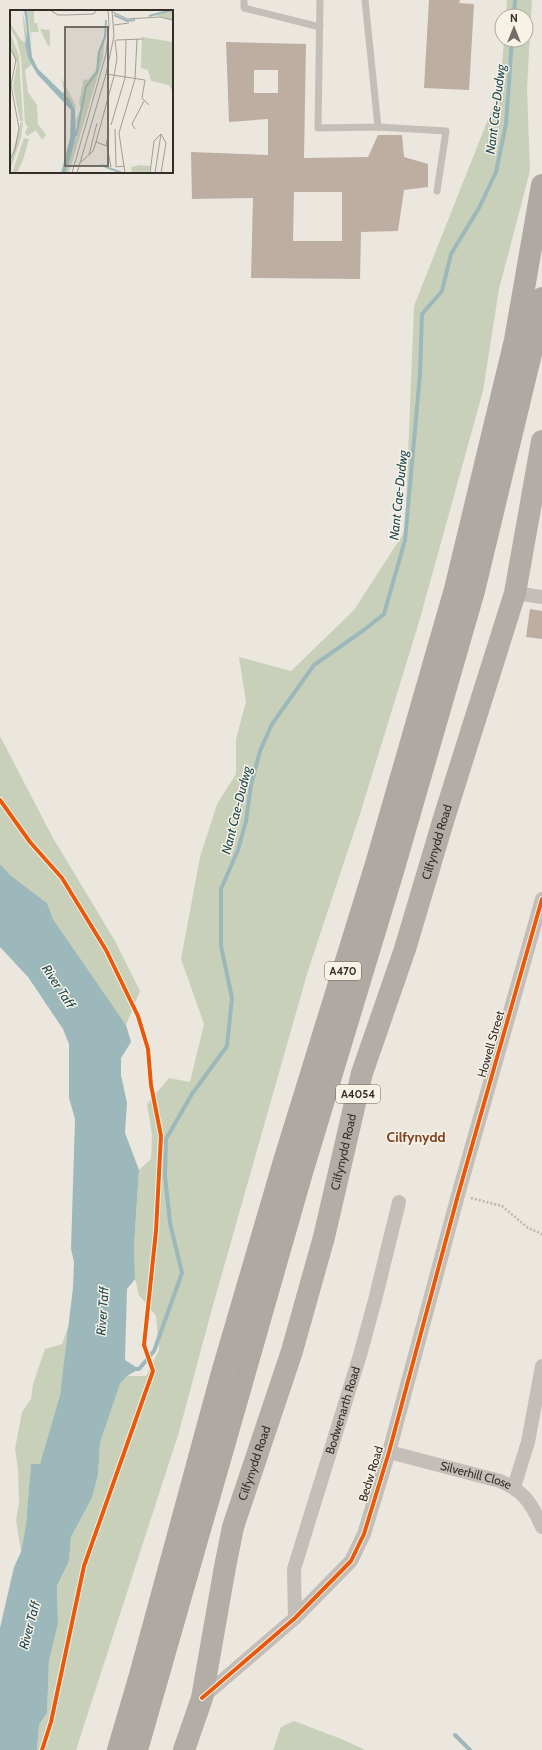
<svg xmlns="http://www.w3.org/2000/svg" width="542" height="1750" font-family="Cabin,sans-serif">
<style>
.green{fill:#c9d0ba}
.water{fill:#9cb8bb}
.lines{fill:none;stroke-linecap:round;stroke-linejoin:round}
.stream{stroke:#9cb8bb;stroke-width:4}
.building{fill:#beada1;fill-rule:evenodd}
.path{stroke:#bcb7b1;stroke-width:2.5;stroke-dasharray:2 2;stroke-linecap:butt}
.service{stroke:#c3beb8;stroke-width:7}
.minor{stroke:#c3beb8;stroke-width:14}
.primary{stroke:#b2ada7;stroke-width:22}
.trunk{stroke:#aea9a2;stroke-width:22}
.cycleway-casing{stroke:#f8f2e6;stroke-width:6}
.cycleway{stroke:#e8590c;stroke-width:4}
.labels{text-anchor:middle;stroke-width:3;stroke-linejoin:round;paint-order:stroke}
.shield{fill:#f8f2e6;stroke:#6f6760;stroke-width:1}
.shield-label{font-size:11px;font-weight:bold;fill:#342c27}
.street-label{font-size:12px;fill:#342c27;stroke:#f8f2e6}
.water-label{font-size:13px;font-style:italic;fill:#1e4a53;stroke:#f8f2e6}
.quarter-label{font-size:14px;font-weight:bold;fill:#7f4424;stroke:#f8f2e6}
.inset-river{fill:none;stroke:#9cb8bb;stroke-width:2}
.inset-road{fill:none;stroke:#a29c95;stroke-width:1}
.view{fill:#746d67;fill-opacity:0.15;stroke:#746d67;stroke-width:2}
.inset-edge{fill:none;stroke:#342c27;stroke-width:2}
</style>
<rect width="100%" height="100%" fill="#ebe7df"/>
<g class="green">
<polygon points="507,0 532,0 527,88 530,171 499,289 483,391 419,622 361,811 307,974 210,1316 179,1432 76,1750 37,1750 39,1725 47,1713 49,1661 58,1624 57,1586 69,1561 71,1537 92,1498 98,1475 100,1443 120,1384 127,1376 146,1376 159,1350 156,1316 139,1295 135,1279 134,1246 139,1170 151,1159 152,1134 147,1104 169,1078 190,1082 204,1024 181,959 200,857 217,804 236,774 236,739 246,702 239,657 291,671 354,610 405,531 414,306 500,89 504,40 526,40 526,16 506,16"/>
<polygon points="0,736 53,838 115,941 140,991 126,1025 53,919 47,903 10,875 0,864"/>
<polygon points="70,1322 60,1395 40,1465 31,1464 26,1524 21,1552 16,1520 19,1503 18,1469 15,1449 22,1412 31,1399 33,1384 45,1349 62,1344"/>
<polygon points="294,1721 344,1740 365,1750 273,1750 281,1727"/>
</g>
<polygon class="water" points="0,864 10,875 47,903 53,919 126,1025 131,1042 121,1058 121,1075 127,1103 125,1133 139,1170 134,1246 135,1279 127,1289 125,1360 139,1369 127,1376 120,1384 100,1443 98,1475 92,1498 71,1537 69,1561 57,1586 58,1624 49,1661 47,1713 39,1725 37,1750 0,1750 0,1628 14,1567 21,1552 26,1524 31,1464 40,1464 60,1395 73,1288 74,1262 71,1249 75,1119 69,1098 69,1044 63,1029 28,977 0,947"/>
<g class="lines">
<g class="stream">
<polyline points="514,16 515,0"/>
<polyline points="133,1369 139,1369 154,1351 182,1273 170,1223 165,1176 166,1139 192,1094 227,1046 232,998 221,946 221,889 238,850 246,821 251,785 260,751 272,724 314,665 364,630 384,614 405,540 420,374 422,314 442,291 451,254 479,208 496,172 506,124 512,40"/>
<polyline points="455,1735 470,1750"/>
</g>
</g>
<g class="building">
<polygon points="429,0 460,0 459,3 474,4 469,90 424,88"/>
<path d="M226,42L306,44L304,158L368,157L378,135H402L404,157L428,164V187L404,190L398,231L361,232L360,279L251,278L253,198L192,199L191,152L268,155V119L229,122ZM254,70H278V93H254ZM294,192H342V241H293Z"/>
<polygon points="530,609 542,611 542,639 526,637"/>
</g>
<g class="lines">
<polyline class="path" points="471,1198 502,1206 528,1228 542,1234"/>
<g class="service">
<polyline points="244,0 244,8 320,27"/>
<polyline points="320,0 318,128 378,127 446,131 437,191"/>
<polyline points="365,0 378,127"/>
</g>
<g class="minor">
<polyline points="515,593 542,597"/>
<path id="s1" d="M389,1452L500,1481C524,1491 532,1504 542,1527"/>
<polyline points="514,1487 528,1442 542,1366"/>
<path id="s2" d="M295,1618L294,1569L360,1355L375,1300L399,1202"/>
<polyline points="202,1698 295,1618 351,1561 364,1534 389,1452 458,1195 542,899"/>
</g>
<path class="primary" id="s3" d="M184,1750L202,1698L225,1567L233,1527L292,1351L324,1237L362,1073L405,949L444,818L515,593L542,441"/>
<g class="trunk">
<polyline points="118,1750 140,1675 222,1373 284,1161 376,864 455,589 515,340 542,185"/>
<polyline points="137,1750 301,1176 394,868 474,591 535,337 542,298"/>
</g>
<defs>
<g id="cycleway">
<polyline points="0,800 30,842 62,878 106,950 138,1016 148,1049 151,1085 161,1136 156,1231 144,1345 153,1371 84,1566 51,1722 42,1750"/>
<polyline points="202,1698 295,1618 351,1561 364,1534 389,1452 458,1195 542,899"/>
</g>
</defs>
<use href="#cycleway" class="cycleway-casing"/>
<use href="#cycleway" class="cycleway"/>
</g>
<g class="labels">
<g class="shield">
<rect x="325" y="962" width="36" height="18" rx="3"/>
<rect x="336" y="1085" width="44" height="18" rx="3"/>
</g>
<g class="shield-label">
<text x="343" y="975">A470</text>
<text x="358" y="1098">A4054</text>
</g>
<g class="street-label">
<text dy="4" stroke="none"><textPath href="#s3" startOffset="944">Cilfynydd Road</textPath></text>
<text transform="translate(491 1044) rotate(-74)" y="4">Howell Street</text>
<text dy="4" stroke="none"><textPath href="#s3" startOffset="620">Cilfynydd Road</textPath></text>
<text dy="4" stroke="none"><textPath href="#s2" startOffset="215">Bodwenarth Road</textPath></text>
<text dy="4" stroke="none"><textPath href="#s3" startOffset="296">Cilfynydd Road</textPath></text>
<text transform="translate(371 1474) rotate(-73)" y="4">Bedw Road</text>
<text dy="4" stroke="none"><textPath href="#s1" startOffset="90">Silverhill Close</textPath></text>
</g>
<g class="water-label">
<text transform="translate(495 109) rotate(-83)" y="5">Nant Cae-Dudwg</text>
<text transform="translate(398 495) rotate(-84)" y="5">Nant Cae-Dudwg</text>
<text transform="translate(236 810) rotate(-76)" y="5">Nant Cae-Dudwg</text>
<text transform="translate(59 986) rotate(57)" y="5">River Taff</text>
<text transform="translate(102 1311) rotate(-86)" y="5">River Taff</text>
<text transform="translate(29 1625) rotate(-75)" y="5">River Taff</text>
</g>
<g class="quarter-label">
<text x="416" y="1142">Cilfynydd</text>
</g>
</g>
<g transform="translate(10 10)">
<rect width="163" height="163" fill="#ebe7df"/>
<path d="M12,0L17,21L15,36L22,54L15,60L17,75L18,82L27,95L28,114L36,125L32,130L26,120L17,126L15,122L18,117L15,113L11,48L7,30L0,18V13L11,30L15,32ZM17,0H24V13H27L29,22H21L22,34ZM158,0H163V10L145,5L149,2H159ZM96,5L93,48L59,163H56L61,139L68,124L66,110L71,99L69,93L74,69L78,70L87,59L88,42L95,24ZM30,19L40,20V37L37,34ZM0,22L9,46L13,111H10L3,76L7,54L0,34ZM132,27L163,32V82L159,75L141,71L138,60L131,58ZM51,67L66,96L65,99L52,84L54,81ZM11,112H13L11,128L0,161V151ZM14,128L19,129L13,150L7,163H2ZM130,155L140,156L139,163H122L121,157Z" fill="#c9d0ba"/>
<path d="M14,0H17L22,47L28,59L59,89L65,100L66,126L56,163H51L60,128L61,100L27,64L19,50L15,36L17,21Z" fill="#9cb8bb"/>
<path class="inset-river" d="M104,5L117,11L125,10M139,6L162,0M66,126L76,77L87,62L89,42L95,27L96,10M91,155L112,163"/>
<path class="inset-road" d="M40,0L48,5H56L84,4L86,0M103,2L117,9L150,7L163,10M104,15L119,13M106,30L133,29M0,37L6,50L1,75L9,118L5,140L0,149M96,64L135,70L132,88L139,95M101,115L115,68L116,30M105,119L106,157L114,156M125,119L122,114L134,91M151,124L156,133L151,163M86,132L97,136L101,157M96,135L99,122M79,145L87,113M71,152L83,141L86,132L104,66L107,48L105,30M62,163L96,44L99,16L98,0M67,163L96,64L104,26L102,0M115,163L109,123L125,69L127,29M140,163L144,131L151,124M145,163L151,124"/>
<path class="view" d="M55,17H98V156H55Z"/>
<rect width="163" height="163" class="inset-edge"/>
</g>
<g transform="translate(514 28)"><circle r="19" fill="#f8f2e6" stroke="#aaa39a"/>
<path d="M0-3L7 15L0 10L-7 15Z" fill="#746d67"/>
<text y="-6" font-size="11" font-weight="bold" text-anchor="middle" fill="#342c27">N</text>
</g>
</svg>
